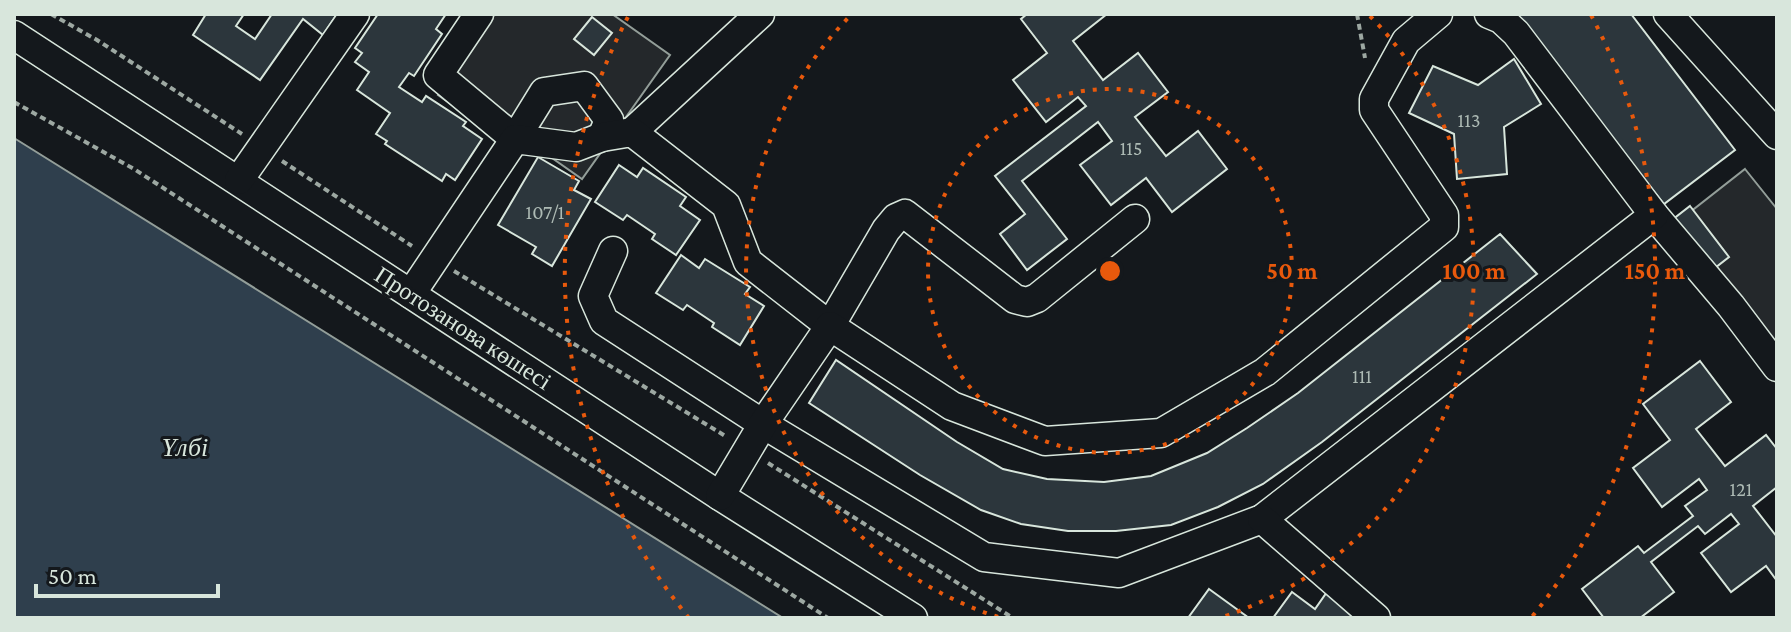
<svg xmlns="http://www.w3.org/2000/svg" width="1791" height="632" font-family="'Crimson Pro',serif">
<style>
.parking{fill:#24282b;stroke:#939e99;stroke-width:2}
.water{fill:#2f3f4d;stroke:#939e99;stroke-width:2}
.building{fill:#2c363c;stroke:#d8e6dc;stroke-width:2}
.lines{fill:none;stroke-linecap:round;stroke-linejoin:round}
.minor-casing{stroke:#d8e6dc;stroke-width:31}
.path{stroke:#9da8a2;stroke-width:4;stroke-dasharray:6 4;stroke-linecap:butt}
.minor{stroke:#14181c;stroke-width:28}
.ring{fill:none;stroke:#e8590c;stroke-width:4;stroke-dasharray:4 8}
.labels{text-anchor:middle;stroke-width:6;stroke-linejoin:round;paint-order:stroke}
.number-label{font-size:20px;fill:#adbab4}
.street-label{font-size:24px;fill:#d8e6dc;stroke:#14181c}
.water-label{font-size:26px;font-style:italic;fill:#d8e6dc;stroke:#14181c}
.centre{fill:#e8590c;stroke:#14181c;stroke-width:4}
.ring-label{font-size:24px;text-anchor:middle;font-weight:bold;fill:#e8590c;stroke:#14181c;stroke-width:6;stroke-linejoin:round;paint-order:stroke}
</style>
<rect width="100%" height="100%" fill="#14181c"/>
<g class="parking">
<polygon points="495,14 612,14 670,55 582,179 515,132 506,143 438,95"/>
<polygon points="1745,169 1777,209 1777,344 1680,220"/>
</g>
<polygon class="water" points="14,138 783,618 14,618"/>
<g class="building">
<polygon points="206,14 244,14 236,26 255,39 272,14 337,14 323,35 303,19 260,80 193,35"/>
<polygon points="378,14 446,14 436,29 442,34 414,76 409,73 399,87 422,102 426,96 466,122 463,126 482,139 455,180 446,174 442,181 385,144 387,141 376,134 390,113 357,90 369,72 355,62 362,53 355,48"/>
<polygon points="1027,14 1107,14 1073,41 1103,80 1138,53 1168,92 1135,117 1166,156 1198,131 1227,169 1172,212 1146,178 1111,205 1080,165 1112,141 1098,122 1022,181 1067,239 1027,270 1000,234 1025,214 995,176 1086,106 1078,97 1046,122 1013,80 1047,53 1021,19"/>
<polygon points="1512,14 1631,14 1735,150 1664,204"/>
<polygon points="592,17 612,33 594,55 574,39"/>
<polygon points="1514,59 1541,104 1504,127 1507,174 1457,179 1454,134 1409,113 1433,66 1478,85"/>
<polygon points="538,157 579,181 574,190 591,199 552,266 532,254 536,247 498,225"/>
<polygon points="619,165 637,177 643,168 686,197 680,206 700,220 676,255 652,239 655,234 627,215 623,220 595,202"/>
<polygon points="1690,206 1729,257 1711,271 1672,220"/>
<polygon points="1500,234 1537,274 1322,442 1263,484 1218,507 1171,525 1116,531 1068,531 1021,524 981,510 920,475 809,403 836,360 957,442 1003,469 1047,479 1104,482 1151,476 1207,453 1247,428 1298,393"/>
<polygon points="681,255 699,268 705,259 750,287 745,294 764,306 740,345 712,327 714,323 687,305 683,310 656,293"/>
<polygon points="1700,361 1731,402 1696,429 1725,466 1766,435 1777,449 1777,487 1753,506 1777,537 1777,581 1766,566 1731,592 1701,553 1739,524 1731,514 1705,534 1698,526 1651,562 1674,592 1640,618 1604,618 1582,589 1638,546 1644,553 1693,516 1685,506 1707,490 1699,479 1662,507 1633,468 1670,440 1643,404"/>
<polygon points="1209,589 1249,618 1188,618"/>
<polygon points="1292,592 1315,609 1327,592 1363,618 1273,618"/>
</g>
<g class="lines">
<defs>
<g id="minor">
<polyline points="479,14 438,75 515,139 544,92 584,86 609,120 602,137"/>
<polyline points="1668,14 1777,135"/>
<polyline points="14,35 720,496 913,618"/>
<polyline points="632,132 760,14"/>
<polyline points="239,180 355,14"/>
<polyline points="1654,215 1731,306 1777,367"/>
<polyline points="613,251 593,296 604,321 763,424 984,557 1119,573 1262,519 1654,215 1516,33 1501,19 1489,14"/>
<polyline points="411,294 515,139 576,147 602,137 632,132 726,205 748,262 830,326 886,230 896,218 905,214 1015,299 1027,302 1037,298 1135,219"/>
<polyline points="720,496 763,424 830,326 952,406 1045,441 1161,433 1265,372 1444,227 1444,215 1374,110 1374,99 1406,41 1438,14"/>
<polyline points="1262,519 1376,618"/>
</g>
</defs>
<use href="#minor" class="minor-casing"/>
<g class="path">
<polyline points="51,14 97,40 242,134"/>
<polyline points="1357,14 1365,58"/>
<polyline points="14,102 134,169 828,618"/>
<polyline points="282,161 412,246"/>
<polyline points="454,271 727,437"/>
<polyline points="768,463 1013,618"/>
</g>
<use href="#minor" class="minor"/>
</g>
<g class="ring">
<circle cx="1110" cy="271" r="182"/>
<path d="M998 617A364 364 0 0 1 850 16M1370 16A364 364 0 0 1 1222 617"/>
<path d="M689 618A545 545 0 0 1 629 15M1591 15A545 545 0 0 1 1531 618"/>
</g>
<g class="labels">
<g class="number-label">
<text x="1469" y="127">113</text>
<text x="1131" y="155">115</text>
<text x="545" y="219">107/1</text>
<text x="1362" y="383">111</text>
<text x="1741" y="496">121</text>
</g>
<g class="street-label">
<text transform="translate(463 328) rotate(33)" y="8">Протозанова көшесі</text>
</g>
<g class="water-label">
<text x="185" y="456">Үлбі</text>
</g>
</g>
<circle cx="1110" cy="271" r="12" class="centre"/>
<g class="ring-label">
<text x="1292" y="279">50 m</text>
<text x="1474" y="279">100 m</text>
<text x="1655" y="279">150 m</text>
</g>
<rect width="1791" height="632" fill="none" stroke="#d8e6dc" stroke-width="32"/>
<path d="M36 584v12h182v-12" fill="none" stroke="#d8e6dc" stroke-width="4"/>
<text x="48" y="584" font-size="24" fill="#d8e6dc" stroke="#14181c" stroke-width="6" paint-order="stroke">50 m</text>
</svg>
